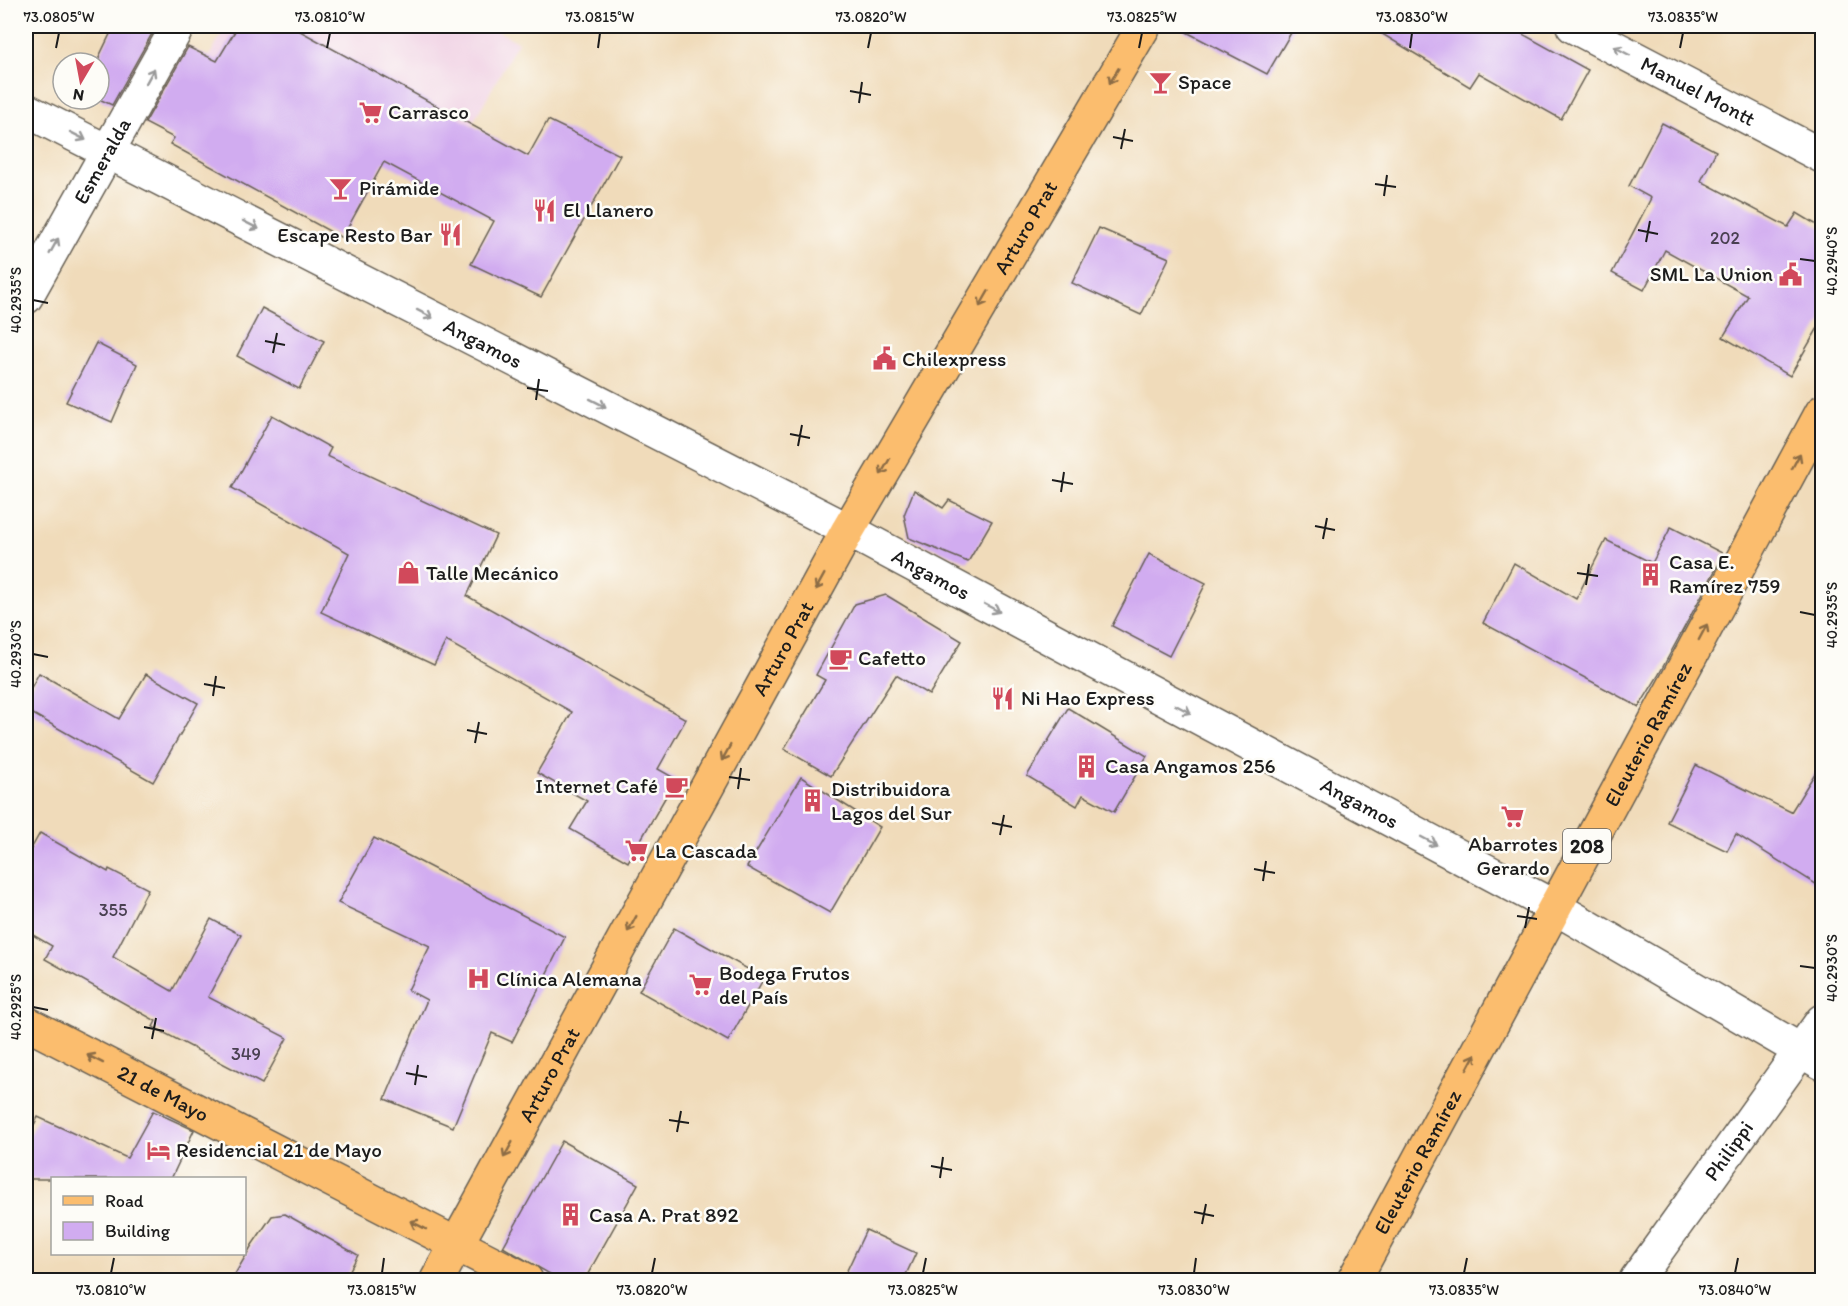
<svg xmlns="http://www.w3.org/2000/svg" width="1848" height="1306" font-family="Itim,sans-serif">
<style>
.built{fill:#f0d0e4}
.building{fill:#d1acf0}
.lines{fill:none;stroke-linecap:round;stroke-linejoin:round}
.minor-casing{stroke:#665f53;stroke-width:36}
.major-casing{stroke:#665f53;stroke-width:36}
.minor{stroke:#fff;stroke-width:33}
.major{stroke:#fbbd6e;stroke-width:33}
.oneway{stroke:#999}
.oneway2{stroke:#8c6c45}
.ticks{fill:none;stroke:#1c1c1c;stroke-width:2}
.labels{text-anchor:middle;stroke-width:5;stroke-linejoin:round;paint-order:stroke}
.number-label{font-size:18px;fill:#494051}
.shield{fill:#fdfcf7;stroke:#605f5e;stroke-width:1.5}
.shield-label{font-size:20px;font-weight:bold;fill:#1c1c1c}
.poi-label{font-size:21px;fill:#1c1c1c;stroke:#fdfcf7;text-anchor:start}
.street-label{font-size:21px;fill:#1c1c1c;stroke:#fdfcf7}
.neatline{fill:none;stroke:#1c1c1c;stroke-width:2}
.ticks-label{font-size:15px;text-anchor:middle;fill:#1c1c1c}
</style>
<rect width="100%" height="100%" fill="#fdfcf7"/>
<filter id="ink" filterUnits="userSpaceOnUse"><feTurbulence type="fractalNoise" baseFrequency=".0167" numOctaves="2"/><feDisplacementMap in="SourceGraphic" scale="12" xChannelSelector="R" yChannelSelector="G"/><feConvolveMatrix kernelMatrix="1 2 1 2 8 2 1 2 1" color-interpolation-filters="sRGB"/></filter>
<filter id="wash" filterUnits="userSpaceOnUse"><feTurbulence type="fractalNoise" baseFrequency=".008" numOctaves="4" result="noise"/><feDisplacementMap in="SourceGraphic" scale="24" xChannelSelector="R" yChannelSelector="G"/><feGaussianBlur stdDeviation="1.35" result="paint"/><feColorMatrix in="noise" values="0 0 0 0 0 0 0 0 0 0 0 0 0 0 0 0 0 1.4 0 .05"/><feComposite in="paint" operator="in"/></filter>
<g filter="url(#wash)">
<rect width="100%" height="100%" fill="#f0dbba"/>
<polygon class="built" points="226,26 488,26 518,42 471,126 205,64"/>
<g id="blocks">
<g class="building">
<polygon points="114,26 146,26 154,30 112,105 99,99 99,57"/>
<polygon points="238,26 291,26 528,156 548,120 620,155 541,297 471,264 494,221 384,162 342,238 170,144 174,138 145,123 188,47 217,61"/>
<polygon points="1175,26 1295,26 1267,74"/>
<polygon points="1369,26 1508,26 1588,70 1561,119 1479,73 1470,87"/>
<polygon points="1662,123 1716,151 1701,181 1788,227 1797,213 1822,228 1822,321 1790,376 1723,337 1748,296 1665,250 1644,290 1612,273 1651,198 1629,186"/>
<polygon points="1099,228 1169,258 1141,315 1072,283"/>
<polygon points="262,308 324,341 299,389 237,356"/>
<polygon points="96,343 137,364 112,422 66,402"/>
<polygon points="272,415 331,448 327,456 496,535 467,596 686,719 658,769 676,779 628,862 570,829 587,801 537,773 572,712 446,641 434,665 321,612 349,553 232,488"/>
<polygon points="914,490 943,508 949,500 992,521 968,562 909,538 904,515"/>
<polygon points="1671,527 1724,554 1658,676 1639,707 1483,623 1514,563 1576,599 1606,540 1652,563"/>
<polygon points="1149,554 1206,583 1169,656 1112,626"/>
<polygon points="886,595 962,641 929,695 896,675 831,776 784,749 825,680 816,675 855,604"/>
<polygon points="39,673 119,719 146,674 198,703 153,782 26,710 26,697"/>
<polygon points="1068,708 1147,756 1114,812 1083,795 1077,806 1027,776"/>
<polygon points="1822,762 1822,888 1736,834 1727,851 1667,822 1696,765 1791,812"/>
<polygon points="801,777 880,827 830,913 747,867"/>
<polygon points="40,833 108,872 109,869 148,889 113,957 172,991 211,919 241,935 208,997 287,1038 262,1084 153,1027 156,1021 45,959 52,946 26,931 26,858"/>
<polygon points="374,838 565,937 512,1042 492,1033 453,1127 385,1099 427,1000 408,990 430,946 338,903"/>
<polygon points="674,928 764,978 728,1041 639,991"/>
<polygon points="153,1111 194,1130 171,1179 26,1179 26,1141 38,1117 127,1158"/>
<polygon points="562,1141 638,1184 584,1281 562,1281 503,1247"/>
<polygon points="285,1214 358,1255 344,1281 231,1281 252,1245 272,1216"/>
<polygon points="866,1230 916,1253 903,1281 842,1281"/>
</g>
</g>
</g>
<g filter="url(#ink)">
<use href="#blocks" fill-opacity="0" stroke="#665f53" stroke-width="1.5"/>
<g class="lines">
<defs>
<g id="minor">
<path id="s1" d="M1573,26L1822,156"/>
<path id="s2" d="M26,110L848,530L1554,907L1822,1063"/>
<path id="s3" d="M26,297L178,26"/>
<path id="s4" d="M1636,1280L1822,1021"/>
</g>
<g id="major">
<path id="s5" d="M26,1023L526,1280"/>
<path id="s6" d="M437,1280L848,530L1144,26"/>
<path id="s7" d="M1354,1280L1822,412"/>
</g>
</defs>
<use href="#minor" class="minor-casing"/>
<use href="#major" class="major-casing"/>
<use href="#minor" class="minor"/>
<use href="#major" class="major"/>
</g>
<defs><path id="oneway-shaft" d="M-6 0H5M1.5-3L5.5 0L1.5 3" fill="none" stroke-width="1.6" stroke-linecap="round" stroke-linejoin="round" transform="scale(1.5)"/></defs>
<g class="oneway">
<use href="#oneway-shaft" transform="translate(1622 51) rotate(-152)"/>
<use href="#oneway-shaft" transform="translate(150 76) rotate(-61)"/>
<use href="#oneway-shaft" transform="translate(78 136) rotate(27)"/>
<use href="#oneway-shaft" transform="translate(251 225) rotate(27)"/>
<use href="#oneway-shaft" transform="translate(54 246) rotate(-61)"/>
<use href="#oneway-shaft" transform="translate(425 314) rotate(27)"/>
<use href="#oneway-shaft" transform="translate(598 403) rotate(27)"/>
<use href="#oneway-shaft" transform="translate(992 608) rotate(28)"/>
<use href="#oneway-shaft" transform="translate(1183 709) rotate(28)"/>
<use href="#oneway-shaft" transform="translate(1429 841) rotate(28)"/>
</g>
<g class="oneway2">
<use href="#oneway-shaft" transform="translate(1114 76) rotate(120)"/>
<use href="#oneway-shaft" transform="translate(984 299) rotate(120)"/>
<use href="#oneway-shaft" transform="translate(1796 461) rotate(-62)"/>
<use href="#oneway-shaft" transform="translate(885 467) rotate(120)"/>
<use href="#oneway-shaft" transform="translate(820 582) rotate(119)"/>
<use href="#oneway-shaft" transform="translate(1703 632) rotate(-62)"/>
<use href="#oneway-shaft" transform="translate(726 753) rotate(119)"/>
<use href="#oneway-shaft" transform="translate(632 924) rotate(119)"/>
<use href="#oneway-shaft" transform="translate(95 1059) rotate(-153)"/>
<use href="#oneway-shaft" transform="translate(1471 1062) rotate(-62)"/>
<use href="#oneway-shaft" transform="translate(508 1150) rotate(119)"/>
<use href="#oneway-shaft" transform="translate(418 1225) rotate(-153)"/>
</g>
</g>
<path class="ticks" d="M56,48L59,33M327,48L330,33M598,48L600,33M868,48L871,33M1139,48L1142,33M1410,48L1412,33M1680,48L1683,33M850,91L871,95M859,103L862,82M1113,137L1133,141M1121,149L1125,129M1375,184L1396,187M1384,196L1387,175M1638,230L1658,234M1646,242L1650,221M1800,259L1815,261M33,300L48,303M265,341L285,345M273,353L277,333M527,388L548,391M536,400L539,379M790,434L810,438M798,446L802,425M1052,480L1073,484M1061,492L1064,472M1315,526L1335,530M1323,539L1327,518M1577,573L1598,576M1586,585L1589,564M1800,612L1815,615M33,654L48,657M204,684L225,688M213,696L216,676M467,730L487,734M475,743L479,722M729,777L750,780M738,789L741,768M992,823L1012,827M1000,835L1004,815M1254,869L1275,873M1263,881L1266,861M1517,916L1537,919M1525,928L1529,907M1800,966L1815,968M33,1007L48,1010M144,1027L164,1031M152,1039L156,1018M406,1073L427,1077M415,1085L418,1065M669,1120L689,1123M677,1132L681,1111M931,1166L952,1170M940,1178L943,1157M1194,1212L1214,1216M1202,1224L1206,1204M111,1273L114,1258M382,1273L384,1258M652,1273L655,1258M923,1273L926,1258M1194,1273L1196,1258M1464,1273L1467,1258M1735,1273L1738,1258"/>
<defs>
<symbol id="bar-bare" viewBox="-9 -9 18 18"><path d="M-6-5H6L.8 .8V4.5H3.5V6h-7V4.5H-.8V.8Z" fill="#d1495b" stroke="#fdfcf7" stroke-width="2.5" paint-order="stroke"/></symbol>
<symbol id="supermarket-bare" viewBox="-9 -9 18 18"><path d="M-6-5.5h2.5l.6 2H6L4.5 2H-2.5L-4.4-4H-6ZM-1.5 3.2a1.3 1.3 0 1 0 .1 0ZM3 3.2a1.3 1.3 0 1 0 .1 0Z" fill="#d1495b" stroke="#fdfcf7" stroke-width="2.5" paint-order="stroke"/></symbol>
<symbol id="restaurant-bare" viewBox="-9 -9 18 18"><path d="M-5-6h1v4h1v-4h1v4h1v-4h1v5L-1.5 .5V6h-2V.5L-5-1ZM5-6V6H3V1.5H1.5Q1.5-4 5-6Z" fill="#d1495b" stroke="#fdfcf7" stroke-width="2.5" paint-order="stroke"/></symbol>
<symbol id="civic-bare" viewBox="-9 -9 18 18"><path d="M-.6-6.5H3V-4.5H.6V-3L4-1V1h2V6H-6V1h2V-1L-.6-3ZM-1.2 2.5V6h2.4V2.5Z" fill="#d1495b" stroke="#fdfcf7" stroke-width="2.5" paint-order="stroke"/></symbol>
<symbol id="shop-bare" viewBox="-9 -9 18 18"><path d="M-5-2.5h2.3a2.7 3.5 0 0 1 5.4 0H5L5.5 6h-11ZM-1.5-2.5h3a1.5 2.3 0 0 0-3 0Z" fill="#d1495b" stroke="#fdfcf7" stroke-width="2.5" paint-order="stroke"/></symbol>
<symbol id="building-bare" viewBox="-9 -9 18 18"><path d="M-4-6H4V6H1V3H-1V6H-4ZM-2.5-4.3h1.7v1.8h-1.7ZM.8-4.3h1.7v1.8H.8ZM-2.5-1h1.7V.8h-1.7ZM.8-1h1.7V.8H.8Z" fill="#d1495b" stroke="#fdfcf7" stroke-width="2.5" paint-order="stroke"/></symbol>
<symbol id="cafe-bare" viewBox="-9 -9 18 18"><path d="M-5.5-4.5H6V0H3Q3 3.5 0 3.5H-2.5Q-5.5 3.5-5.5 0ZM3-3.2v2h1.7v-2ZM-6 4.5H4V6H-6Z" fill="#d1495b" stroke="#fdfcf7" stroke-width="2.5" paint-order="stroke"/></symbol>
<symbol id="hospital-bare" viewBox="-9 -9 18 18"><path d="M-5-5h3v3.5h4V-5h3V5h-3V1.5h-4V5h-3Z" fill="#d1495b" stroke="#fdfcf7" stroke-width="2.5" paint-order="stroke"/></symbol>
<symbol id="hotel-bare" viewBox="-9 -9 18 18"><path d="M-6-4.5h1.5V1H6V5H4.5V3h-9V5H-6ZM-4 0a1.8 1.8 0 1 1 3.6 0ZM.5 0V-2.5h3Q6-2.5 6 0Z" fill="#d1495b" stroke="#fdfcf7" stroke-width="2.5" paint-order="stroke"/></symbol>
</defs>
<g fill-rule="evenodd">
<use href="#bar-bare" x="1144" y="66" width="33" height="33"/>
<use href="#supermarket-bare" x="354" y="96" width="33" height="33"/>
<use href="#bar-bare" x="324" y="172" width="33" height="33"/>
<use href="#restaurant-bare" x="528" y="194" width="33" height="33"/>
<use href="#restaurant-bare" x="434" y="218" width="33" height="33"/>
<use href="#civic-bare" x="1774" y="258" width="33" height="33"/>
<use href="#civic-bare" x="868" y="342" width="33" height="33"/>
<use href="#shop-bare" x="392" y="556" width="33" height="33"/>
<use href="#building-bare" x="1634" y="558" width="33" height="33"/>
<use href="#cafe-bare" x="824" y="642" width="33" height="33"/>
<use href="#restaurant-bare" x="986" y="682" width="33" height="33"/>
<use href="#building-bare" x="1070" y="750" width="33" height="33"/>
<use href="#cafe-bare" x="660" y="770" width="33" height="33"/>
<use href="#building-bare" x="796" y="784" width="33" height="33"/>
<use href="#supermarket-bare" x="1496" y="800" width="33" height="33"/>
<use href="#supermarket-bare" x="620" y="834" width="33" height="33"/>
<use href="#hospital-bare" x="462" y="962" width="33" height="33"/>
<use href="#supermarket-bare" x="684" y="968" width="33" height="33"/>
<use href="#hotel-bare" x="142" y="1134" width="33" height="33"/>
<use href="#building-bare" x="554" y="1198" width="33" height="33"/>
</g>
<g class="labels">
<g class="number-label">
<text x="1725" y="244">202</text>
<text x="113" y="916">355</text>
<text x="246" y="1060">349</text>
</g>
<rect class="shield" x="1563" y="829" width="48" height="34" rx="4.5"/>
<g class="shield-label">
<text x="1587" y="853">208</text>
</g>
<g class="poi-label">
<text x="1178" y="89">Space</text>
<text x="388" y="119">Carrasco</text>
<text x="359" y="195">Pirámide</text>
<text x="563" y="217">El Llanero</text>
<text x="432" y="242" text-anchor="end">Escape Resto Bar</text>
<text x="1773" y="281" text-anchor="end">SML La Union</text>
<text x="902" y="366">Chilexpress</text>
<text x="1669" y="569">Casa E.<tspan x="1669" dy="24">Ramírez 759</tspan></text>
<text x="426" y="580">Talle Mecánico</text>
<text x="858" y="665">Cafetto</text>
<text x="1021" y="705">Ni Hao Express</text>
<text x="1105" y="773">Casa Angamos 256</text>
<text x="658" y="793" text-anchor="end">Internet Café</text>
<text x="831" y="796">Distribuidora<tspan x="831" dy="24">Lagos del Sur</tspan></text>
<text x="1513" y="851" text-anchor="middle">Abarrotes<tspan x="1513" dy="24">Gerardo</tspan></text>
<text x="655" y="858">La Cascada</text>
<text x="719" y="980">Bodega Frutos<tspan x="719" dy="24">del País</tspan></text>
<text x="496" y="986">Clínica Alemana</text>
<text x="176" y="1157">Residencial 21 de Mayo</text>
<text x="589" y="1222">Casa A. Prat 892</text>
</g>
<g class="street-label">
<text dy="7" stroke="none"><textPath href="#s1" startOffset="141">Manuel Montt</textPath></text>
<text dy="7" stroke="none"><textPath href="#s3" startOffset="156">Esmeralda</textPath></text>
<text dy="7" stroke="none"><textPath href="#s6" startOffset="1206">Arturo Prat</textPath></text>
<text dy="7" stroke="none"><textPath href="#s2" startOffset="513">Angamos</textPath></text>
<text dy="7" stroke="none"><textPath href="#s2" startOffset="1017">Angamos</textPath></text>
<text dy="7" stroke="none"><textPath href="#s6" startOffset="720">Arturo Prat</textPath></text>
<text dy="7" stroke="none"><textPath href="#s7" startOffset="620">Eleuterio Ramírez</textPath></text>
<text dy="7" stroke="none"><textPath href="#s2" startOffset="1503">Angamos</textPath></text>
<text dy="7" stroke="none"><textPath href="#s6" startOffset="234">Arturo Prat</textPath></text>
<text dy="7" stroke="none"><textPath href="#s5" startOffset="154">21 de Mayo</textPath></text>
<text dy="7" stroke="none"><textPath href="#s4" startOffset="159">Philippi</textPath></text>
<text dy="7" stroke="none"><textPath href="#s7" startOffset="134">Eleuterio Ramírez</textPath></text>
</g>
</g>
<rect width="1848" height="1306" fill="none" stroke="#fdfcf7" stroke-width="66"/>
<rect x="51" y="1177" width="195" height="78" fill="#fdfcf7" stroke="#a3a29f" stroke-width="1.5"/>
<rect x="63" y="1196" width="30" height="9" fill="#fbbd6e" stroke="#a3a29f" stroke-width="1.5"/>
<text x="105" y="1207" font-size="18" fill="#1c1c1c">Road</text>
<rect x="63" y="1222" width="30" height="18" fill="#d1acf0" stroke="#a3a29f" stroke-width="1.5"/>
<text x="105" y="1237" font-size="18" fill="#1c1c1c">Building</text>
<g transform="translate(81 81) rotate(190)"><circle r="28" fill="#fdfcf7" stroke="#a3a29f" stroke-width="1.5"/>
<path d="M0-4.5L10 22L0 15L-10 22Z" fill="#d1495b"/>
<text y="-9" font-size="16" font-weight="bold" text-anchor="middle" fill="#1c1c1c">N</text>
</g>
<rect x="33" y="33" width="1782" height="1240" class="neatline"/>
<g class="ticks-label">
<text x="59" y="22">73.0805°W</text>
<text x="330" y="22">73.0810°W</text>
<text x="600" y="22">73.0815°W</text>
<text x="871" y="22">73.0820°W</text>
<text x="1142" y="22">73.0825°W</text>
<text x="1412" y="22">73.0830°W</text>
<text x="1683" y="22">73.0835°W</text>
<text transform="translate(1832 261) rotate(-90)" y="5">40.2940°S</text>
<text transform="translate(16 300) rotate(-90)" y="5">40.2935°S</text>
<text transform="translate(1832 615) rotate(-90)" y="5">40.2935°S</text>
<text transform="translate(16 654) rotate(-90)" y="5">40.2930°S</text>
<text transform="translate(1832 968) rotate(-90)" y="5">40.2930°S</text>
<text transform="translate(16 1007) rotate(-90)" y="5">40.2925°S</text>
<text x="111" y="1295">73.0810°W</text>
<text x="382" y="1295">73.0815°W</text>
<text x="652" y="1295">73.0820°W</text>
<text x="923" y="1295">73.0825°W</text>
<text x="1194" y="1295">73.0830°W</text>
<text x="1464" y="1295">73.0835°W</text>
<text x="1735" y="1295">73.0840°W</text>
</g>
</svg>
